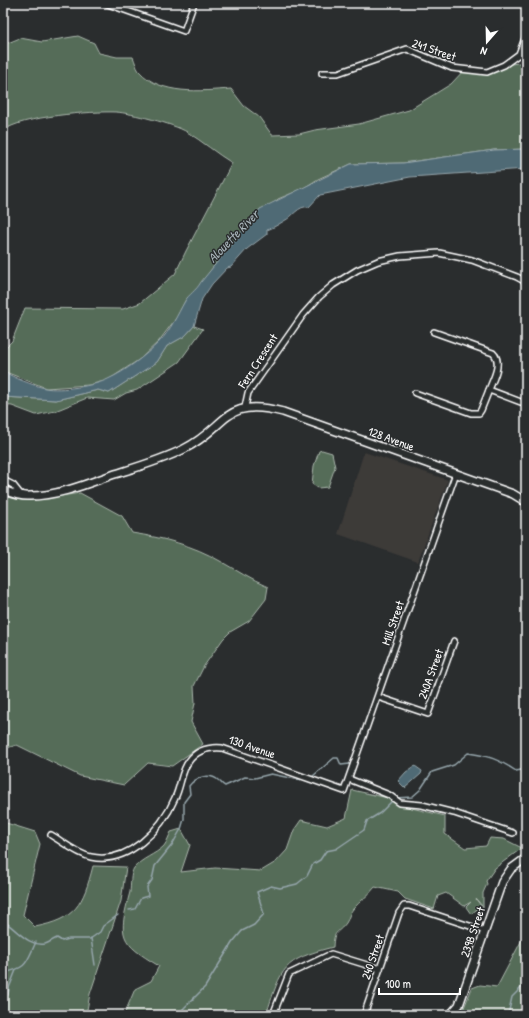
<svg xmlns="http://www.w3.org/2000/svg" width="529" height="1018" font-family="'Patrick Hand',sans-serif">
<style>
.built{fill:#3d3a38}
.green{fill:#556c58;stroke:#aab6ac}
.water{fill:#506a75;stroke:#96a6ac}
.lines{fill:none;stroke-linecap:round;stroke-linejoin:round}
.stream{stroke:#96a6ac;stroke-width:1.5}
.street-casing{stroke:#fff;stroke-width:8}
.secondary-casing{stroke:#fff;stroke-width:10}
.street{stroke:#2a2d2e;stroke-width:5}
.secondary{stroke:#2a2d2e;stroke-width:7}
.labels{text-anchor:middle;stroke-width:3;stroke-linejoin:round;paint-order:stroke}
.street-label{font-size:12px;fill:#fff;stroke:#2a2d2e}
.water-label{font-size:13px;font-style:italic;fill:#a8b4ba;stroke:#2a2d2e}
</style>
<rect width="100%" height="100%" fill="#2a2d2e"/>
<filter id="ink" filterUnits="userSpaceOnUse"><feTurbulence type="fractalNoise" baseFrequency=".025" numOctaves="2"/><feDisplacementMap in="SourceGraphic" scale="8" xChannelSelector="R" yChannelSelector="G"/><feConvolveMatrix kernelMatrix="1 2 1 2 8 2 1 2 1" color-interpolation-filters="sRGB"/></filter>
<g filter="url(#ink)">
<polygon class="built" points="364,452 448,480 418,562 338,534"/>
<g class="green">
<path d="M78,36L94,43L99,53L117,57H133C135,61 136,67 139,71C161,96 201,91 231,89L244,106L259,117L272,135L299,134L315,130L359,124L409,110L451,84L466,68L486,71L504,65L526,62V149L494,150L403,163L351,164L318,179L302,189L278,199L243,232L222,255L195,292L186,299L177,317L159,341L140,359L108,380L89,385L46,388L3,371V350L12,341L25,308L123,309L140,303L175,274L186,251L232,163C217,154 202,141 187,132C174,124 131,113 116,112C92,111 21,116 3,131V45L20,38L42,42Z"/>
<polygon points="194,326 203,329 179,362 137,390 126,393 114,400 87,398 55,411 36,415 12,406 3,405 3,397 56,400 98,390 109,393 157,362 167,346 185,336"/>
<polygon points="322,450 332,453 335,467 328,487 318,488 312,484 314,466 319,451"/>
<path d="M80,493L122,516L132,533C163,538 193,545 220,561C236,570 251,580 268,587L266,599L249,621L230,632L223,639L204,666L194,686L195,703L191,722L203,744L172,766L148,763L124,785L80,776L17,745L3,749V494L21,500H37Z"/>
<path d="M352,790L388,798L399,805L445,816V834L465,848L486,846L490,838L504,839L522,848L495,868L486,881L487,884L483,893V907L476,899L481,906L471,914L466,907L471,902L464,906L446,893L438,896L434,909L405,899L398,892L375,887C368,896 360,901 353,909C349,913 349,919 346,923C337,935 334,929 333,947C282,960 282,967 266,1015H124L135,989L151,981L159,966C119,942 118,937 130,892C131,885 130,874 134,868C142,858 155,855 164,846C167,842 169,836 171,832L181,829L190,845L181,872L215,868L261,871L276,862L287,850L294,830L301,820L327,826L346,818Z"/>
<path d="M3,822L35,832L40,844L23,915L35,927C76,919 83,905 93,866L126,867L121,901L90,994L86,1015H3Z"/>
<polygon points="526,932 526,1015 461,1015 472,988 480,985 497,987"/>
</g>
<g class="water">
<path d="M526,149V169L410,177L320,195L309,207C298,205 293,217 284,221C279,224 273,228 267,230V234L247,249L231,267L227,268L212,284L202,299L194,326L185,336L167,346L157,362L109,393L98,390L56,400L3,397V371C14,378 32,385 45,388C60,391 95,386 108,379C126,371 145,356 159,342C171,330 177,315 185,301C189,294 196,291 201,282L260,209L351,164L403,163L494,150Z"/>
<polygon points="415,766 422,771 421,774 405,788 398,781 406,772"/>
</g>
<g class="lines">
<g class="stream">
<polyline points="313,776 334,758 338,758 341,765 350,764"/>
<path d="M129,910L135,909L141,898L148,896L147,887L152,880L155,866L172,845L181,829L184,819V802L190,794L189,786C195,778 209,772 218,780C221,782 221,784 225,786L245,777L255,778L271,774L300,780"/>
<path d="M3,921C16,928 28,947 45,944C49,943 52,940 57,938L62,941L69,939H90L100,932L103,926L118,915"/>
<polyline points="91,938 95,965"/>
<path d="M3,973C28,968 26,963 36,942"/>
<polyline points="3,999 8,995 9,988 16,970"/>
<path d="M177,1015L205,987L232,943L242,931L254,925L264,914L257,892L271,886L280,888L297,884L307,876L313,864L320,860L326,851L336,849L364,830L367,821L380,813L395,798L412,797L420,790L432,772L454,765L468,753C489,756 498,759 516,771L526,769"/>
<polyline points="508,1015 512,997 526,983"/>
</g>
<defs>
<g id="street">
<polyline points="105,3 184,31 194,3"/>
<polyline points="322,73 338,73 407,49 452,68 487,72 504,65 519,54 526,36"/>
<path d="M434,332L493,353C503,362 493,379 489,390"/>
<polyline points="415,393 471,413 479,413 481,410 489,390 526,404"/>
<polyline points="245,407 248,393 303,315 319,297 333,285 357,270 378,261 400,256 439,253 472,260 517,277 526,282"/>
<polyline points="3,480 13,485 21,495"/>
<polyline points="378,697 428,714 454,641"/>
<polyline points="349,779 389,795 400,803 422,805 454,813 513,833"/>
<path d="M51,835C63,842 77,854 91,857C128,865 162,829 175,798C181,786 181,771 189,761C197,750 209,747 222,748L344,791L456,473"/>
<polyline points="273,1015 289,974 331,954 380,969"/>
<polyline points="364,1015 399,913 404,906 409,906 485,931"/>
</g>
<g id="secondary">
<path d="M3,490C11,493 21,497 30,496C56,496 84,485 109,476C134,468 160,461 184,449C228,427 223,396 283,412L513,494L526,502"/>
<polyline points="450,1015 459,1005 502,882 511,869 526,858"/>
</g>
</defs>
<use href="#street" class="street-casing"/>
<use href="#secondary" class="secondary-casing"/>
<use href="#street" class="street"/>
<use href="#secondary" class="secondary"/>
</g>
</g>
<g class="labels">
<g class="street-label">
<text transform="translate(434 50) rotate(19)" y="4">241 Street</text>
<text transform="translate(258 361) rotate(-57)" y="4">Fern Crescent</text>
<text transform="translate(391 439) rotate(20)" y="4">128 Avenue</text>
<text transform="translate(393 623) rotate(-71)" y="4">Mill Street</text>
<text transform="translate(431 674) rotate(-70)" y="4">240A Street</text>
<text transform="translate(252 747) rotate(19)" y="4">130 Avenue</text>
<text transform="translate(473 932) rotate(-71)" y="4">239B Street</text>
<text transform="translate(373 957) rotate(-71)" y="4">240 Street</text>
</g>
<g class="water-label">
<text transform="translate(233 236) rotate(-46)" y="5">Alouette River</text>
</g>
</g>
<rect width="529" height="1018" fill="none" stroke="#2a2d2e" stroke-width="16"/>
<rect x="8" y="8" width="513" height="1002" fill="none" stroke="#fff" stroke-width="1.5" filter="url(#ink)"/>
<g transform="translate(487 42) rotate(200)" stroke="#2a2d2e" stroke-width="3" paint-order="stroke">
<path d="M0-3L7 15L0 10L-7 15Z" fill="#ffffff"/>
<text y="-6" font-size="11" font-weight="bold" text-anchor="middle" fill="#ffffff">N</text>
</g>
<path d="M379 988v6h81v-6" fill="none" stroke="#ffffff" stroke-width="2"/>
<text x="385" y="988" font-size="12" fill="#ffffff" stroke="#2a2d2e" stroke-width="3" paint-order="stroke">100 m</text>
</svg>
